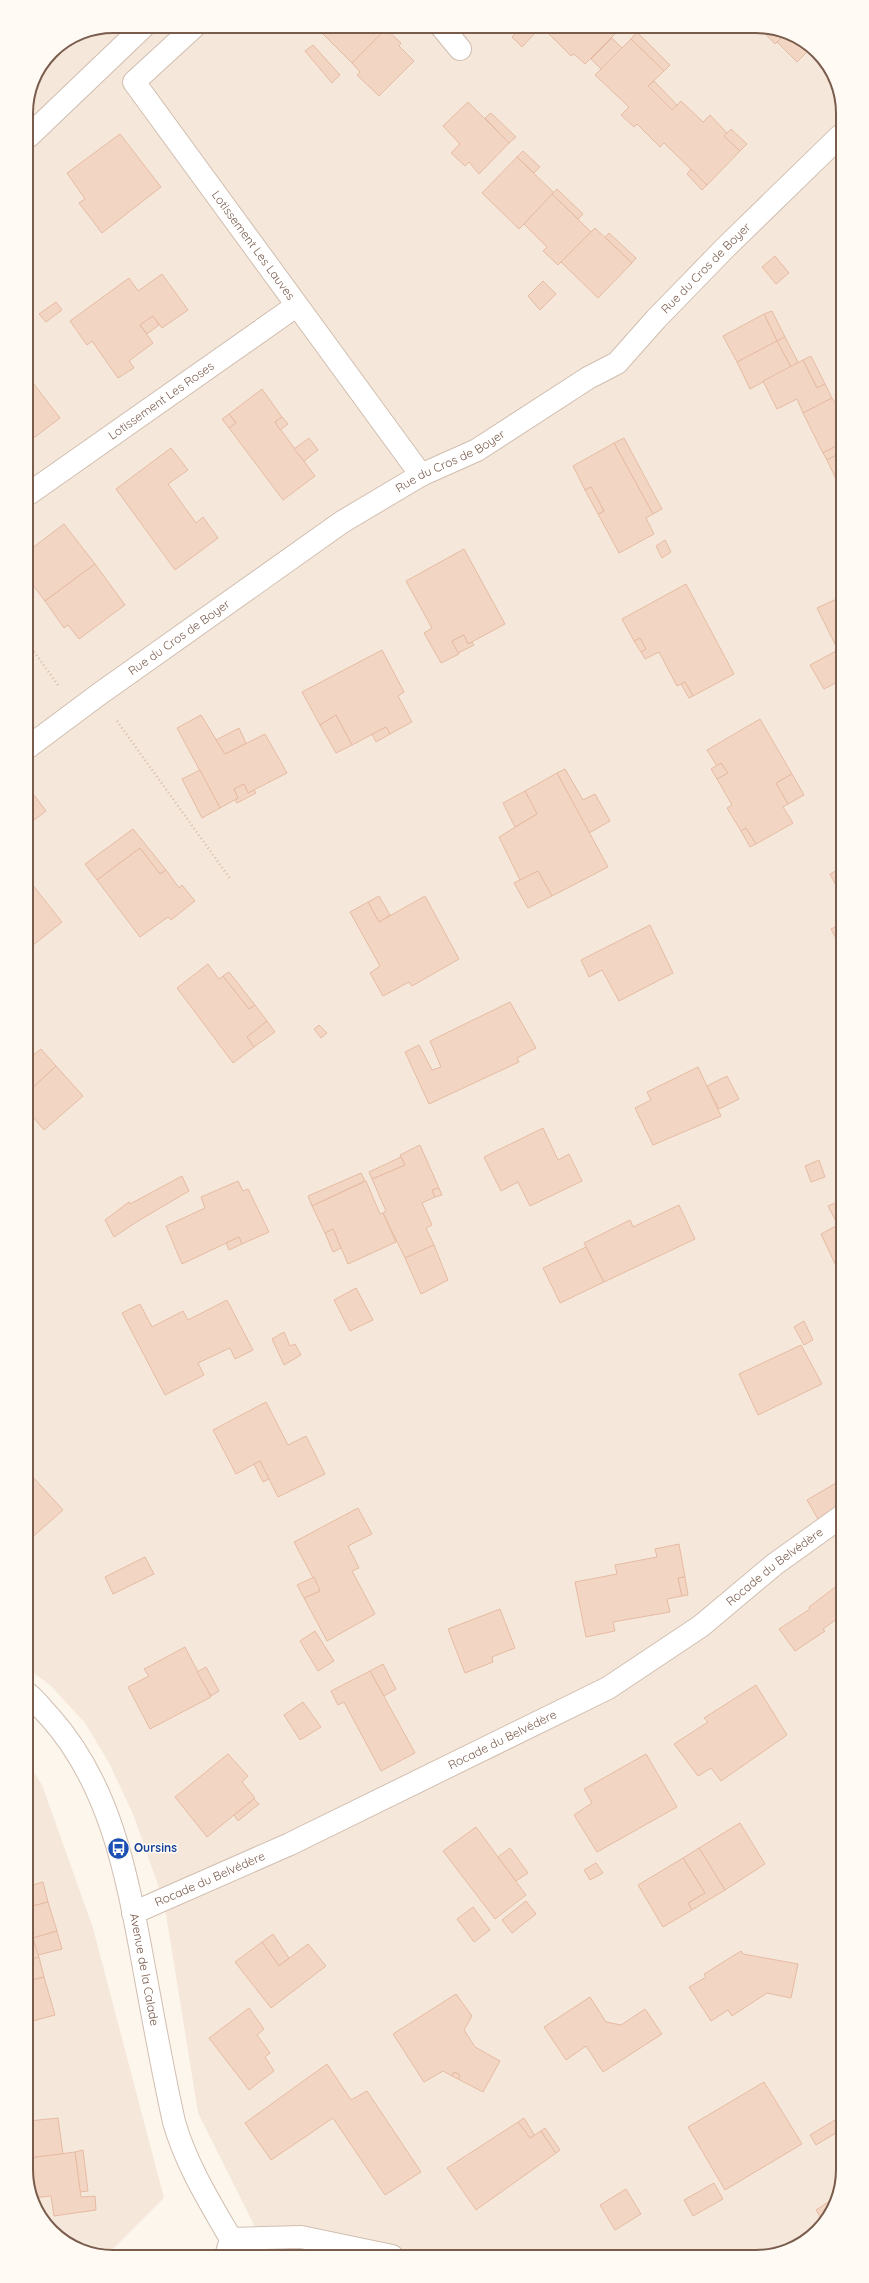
<svg xmlns="http://www.w3.org/2000/svg" width="869" height="2283" font-family="Quicksand,sans-serif">
<style>
.residential{fill:#f5e8da}
.building{fill:#f3d5c3;stroke:#e6bba3}
.lines{fill:none;stroke-linecap:round;stroke-linejoin:round}
.service-casing{stroke:#d1beb0;stroke-width:24}
.minor-casing{stroke:#d1beb0;stroke-width:24}
.tertiary-casing{stroke:#d1beb0;stroke-width:24}
.path{stroke:#d9b8a5;stroke-width:2.5;stroke-dasharray:1 3;stroke-linecap:butt}
.service{stroke:#fff;stroke-width:22}
.minor{stroke:#fff;stroke-width:22}
.tertiary{stroke:#fff;stroke-width:22}
.labels{text-anchor:middle;stroke-width:3;stroke-linejoin:round;paint-order:stroke}
.street-label{font-size:12px;fill:#7a5c4d;stroke:#fffaf3}
.transit-label{font-size:12px;font-weight:bold;fill:#164399;stroke:#fffaf3;text-anchor:start}
.rim{fill:none;stroke:#7a5c4d;stroke-width:2}
</style>
<rect width="100%" height="100%" fill="#fdf6ec"/>
<g class="residential">
<polygon points="113,26 762,26 813,48 840,90 843,2170 825,2223 779,2254 259,2256 264,2245 198,2113 164,1902 133,1814 109,1763 85,1723 50,1685 28,1669 26,108 33,80 52,51 80,33"/>
<polygon points="28,1763 42,1785 93,1928 164,2198 106,2256 56,2235 29,2193"/>
</g>
<g class="building">
<polygon points="315,26 384,26 386,29 352,63"/>
<polygon points="522,26 526,26 534,34 522,47 512,37"/>
<polygon points="623,26 585,64 574,54 571,56 542,27"/>
<polygon points="743,26 755,26 749,32"/>
<polygon points="758,26 775,32 781,38 775,44"/>
<polygon points="386,29 401,43 399,46 414,61 379,96 357,75 360,72 352,63"/>
<polygon points="637,32 670,65 664,71 631,39"/>
<polygon points="775,32 812,47 797,62 777,42 781,38"/>
<polygon points="612,38 622,48 601,69 591,59"/>
<polygon points="631,39 664,71 648,86 672,110 681,101 703,122 710,115 727,133 724,136 740,151 707,185 664,143 660,147 637,124 634,127 621,115 629,107 595,75"/>
<polygon points="313,45 340,75 332,83 305,51"/>
<polygon points="654,81 677,105 672,110 648,86"/>
<polygon points="468,102 509,143 479,174 469,162 465,166 451,153 460,144 443,126"/>
<polygon points="491,113 516,137 509,143 485,118"/>
<polygon points="731,129 747,144 740,151 724,136"/>
<polygon points="120,134 161,187 102,233 79,203 85,199 67,173"/>
<polygon points="523,151 540,167 534,173 517,157"/>
<polygon points="517,157 554,193 519,229 482,193"/>
<polygon points="691,169 707,185 702,190 687,174"/>
<polygon points="557,189 583,214 578,219 552,194"/>
<polygon points="552,194 591,232 558,265 543,251 547,247 524,224"/>
<polygon points="595,228 632,263 598,298 561,262"/>
<polygon points="609,233 636,258 632,263 605,237"/>
<polygon points="775,256 789,273 776,284 762,267"/>
<polygon points="840,268 840,278 835,272"/>
<polygon points="162,274 188,310 162,328 153,316 140,325 153,343 129,361 134,368 118,378 92,341 87,345 70,321 129,278 138,291"/>
<polygon points="543,281 556,294 540,310 528,296"/>
<polygon points="56,302 62,310 46,322 39,314"/>
<polygon points="772,311 785,337 777,341 764,314"/>
<polygon points="764,314 777,341 737,362 723,336"/>
<polygon points="153,316 159,325 147,334 140,325"/>
<polygon points="785,337 798,362 791,367 777,341"/>
<polygon points="777,341 791,367 750,389 737,362"/>
<polygon points="811,356 825,384 817,388 803,360"/>
<polygon points="803,360 817,388 825,384 832,398 803,413 797,399 777,409 763,381"/>
<polygon points="27,374 33,383 27,388"/>
<polygon points="33,383 60,418 27,443 27,388"/>
<polygon points="262,389 282,417 275,422 315,476 283,500 229,428 236,423 229,414"/>
<polygon points="832,398 840,411 840,444 823,453 803,413"/>
<polygon points="229,414 236,423 229,428 222,419"/>
<polygon points="282,417 288,424 280,430 275,422"/>
<polygon points="309,438 318,450 304,461 294,449"/>
<polygon points="624,438 662,509 653,514 614,443"/>
<polygon points="614,443 653,514 646,518 654,534 619,553 598,514 604,511 591,487 585,490 573,466"/>
<polygon points="840,444 840,453 827,460 823,453"/>
<polygon points="171,448 188,470 168,484 196,523 203,517 218,538 175,570 116,489"/>
<polygon points="840,453 841,477 836,479 827,460"/>
<polygon points="591,487 604,511 598,514 585,490"/>
<polygon points="64,524 95,564 45,601 27,577 28,572 27,552"/>
<polygon points="665,540 671,552 662,558 656,546"/>
<polygon points="464,549 505,624 468,644 464,635 452,641 459,654 441,663 424,633 432,628 406,581"/>
<polygon points="95,564 125,605 79,639 68,625 64,628 45,601"/>
<polygon points="686,584 734,674 693,696 685,682 677,686 659,652 645,659 641,652 646,649 640,638 634,641 622,619"/>
<polygon points="841,597 841,646 837,648 817,608"/>
<polygon points="464,635 468,644 472,642 474,645 458,653 452,641"/>
<polygon points="640,638 646,649 641,652 634,641"/>
<polygon points="841,646 841,655 837,648"/>
<polygon points="382,650 404,692 398,696 412,722 390,734 386,727 352,745 336,715 320,725 302,692"/>
<polygon points="838,650 841,655 841,680 824,689 810,665"/>
<polygon points="685,682 693,696 689,698 681,684"/>
<polygon points="201,715 225,754 265,734 287,773 248,793 244,784 234,789 238,798 220,808 177,728"/>
<polygon points="336,715 352,745 336,753 320,725"/>
<polygon points="760,719 792,774 776,783 788,804 783,807 793,823 756,844 746,828 741,831 727,808 732,805 717,779 728,773 721,763 717,766 707,750"/>
<polygon points="386,727 390,734 376,742 372,734"/>
<polygon points="239,728 246,743 225,754 216,740"/>
<polygon points="721,763 728,773 717,779 711,769"/>
<polygon points="565,769 583,800 595,794 610,821 589,833 557,773"/>
<polygon points="200,770 220,808 202,818 182,779"/>
<polygon points="557,773 608,867 552,896 538,871 520,880 499,837 537,814 525,791"/>
<polygon points="792,774 804,795 788,804 776,783"/>
<polygon points="244,784 248,793 254,790 256,793 237,803 235,800 238,798 234,789"/>
<polygon points="31,791 46,811 30,823 27,819 27,794"/>
<polygon points="525,791 537,814 515,827 503,803"/>
<polygon points="746,828 756,844 750,847 741,831"/>
<polygon points="133,829 166,870 160,874 140,848 97,880 85,864"/>
<polygon points="140,848 160,874 166,870 179,888 182,885 195,901 171,920 168,917 140,937 97,880"/>
<polygon points="841,868 841,895 830,874"/>
<polygon points="538,871 552,896 528,908 514,883"/>
<polygon points="27,878 62,922 27,950"/>
<polygon points="379,896 390,915 379,922 368,902"/>
<polygon points="425,896 459,959 412,986 409,982 383,996 370,973 380,966 350,912 368,902 379,922"/>
<polygon points="841,924 841,948 831,929"/>
<polygon points="650,925 673,973 619,1001 602,970 589,977 581,960"/>
<polygon points="208,964 219,979 223,976 249,1009 255,1005 267,1021 247,1037 254,1047 233,1063 177,988"/>
<polygon points="229,972 255,1005 249,1009 223,976"/>
<polygon points="510,1002 536,1048 517,1058 519,1062 429,1104 405,1052 419,1045 432,1070 441,1067 430,1041"/>
<polygon points="267,1021 275,1032 254,1047 247,1037"/>
<polygon points="319,1025 327,1033 321,1038 314,1029"/>
<polygon points="41,1049 56,1066 28,1092 27,1060"/>
<polygon points="56,1066 83,1096 44,1130 28,1111 28,1092"/>
<polygon points="698,1067 721,1116 653,1145 635,1108 651,1100 647,1092"/>
<polygon points="727,1076 739,1099 719,1109 707,1086"/>
<polygon points="543,1128 558,1160 569,1154 582,1181 530,1206 518,1182 501,1191 484,1157"/>
<polygon points="420,1145 439,1188 432,1190 435,1197 422,1203 432,1225 426,1228 434,1245 405,1258 383,1213 386,1211 372,1179 405,1165 400,1155"/>
<polygon points="401,1157 405,1165 372,1179 369,1172"/>
<polygon points="819,1160 825,1177 811,1182 805,1166"/>
<polygon points="361,1173 365,1181 312,1206 308,1196"/>
<polygon points="182,1176 189,1191 138,1221 114,1237 105,1220 129,1202 130,1204"/>
<polygon points="238,1181 243,1191 248,1189 269,1232 242,1244 239,1237 182,1264 166,1226 205,1208 201,1197"/>
<polygon points="366,1181 380,1214 383,1213 396,1242 348,1264 333,1229 325,1233 312,1206"/>
<polygon points="439,1188 442,1195 435,1197 432,1190"/>
<polygon points="842,1200 842,1266 837,1268 821,1234 838,1225 828,1206"/>
<polygon points="679,1205 695,1239 604,1282 584,1243 630,1220 633,1227"/>
<polygon points="333,1229 341,1248 333,1252 325,1233"/>
<polygon points="239,1237 242,1244 229,1250 226,1243"/>
<polygon points="434,1245 448,1280 421,1294 405,1258"/>
<polygon points="586,1247 604,1282 560,1303 543,1268"/>
<polygon points="356,1288 373,1320 350,1331 334,1300"/>
<polygon points="227,1300 253,1350 235,1359 230,1348 198,1363 204,1375 165,1395 122,1313 140,1304 152,1327 183,1311 188,1320"/>
<polygon points="804,1321 813,1340 804,1345 794,1327"/>
<polygon points="284,1332 290,1346 295,1344 301,1355 284,1365 272,1339"/>
<polygon points="801,1345 822,1384 758,1415 739,1374"/>
<polygon points="266,1402 288,1445 306,1436 325,1474 278,1497 260,1461 236,1474 213,1430"/>
<polygon points="260,1461 269,1479 263,1482 254,1464"/>
<polygon points="30,1474 63,1510 28,1541 28,1475"/>
<polygon points="836,1483 842,1493 842,1505 818,1519 807,1500"/>
<polygon points="358,1508 372,1534 348,1546 359,1568 352,1571 375,1614 327,1641 304,1598 320,1591 294,1542"/>
<polygon points="679,1544 685,1577 678,1578 682,1596 667,1599 670,1612 613,1622 615,1631 586,1637 575,1582 617,1574 615,1565 657,1557 655,1549"/>
<polygon points="145,1557 154,1574 113,1594 105,1577"/>
<polygon points="314,1577 320,1591 304,1598 297,1585"/>
<polygon points="685,1577 688,1595 682,1596 678,1578"/>
<polygon points="842,1582 842,1615 823,1629 825,1631 795,1651 779,1629 810,1609 809,1607"/>
<polygon points="500,1609 515,1648 492,1657 493,1662 465,1673 448,1629"/>
<polygon points="315,1631 334,1661 318,1671 300,1641"/>
<polygon points="185,1647 211,1697 150,1729 128,1687 149,1676 144,1669"/>
<polygon points="383,1664 396,1689 384,1696 370,1671"/>
<polygon points="206,1667 219,1691 211,1696 197,1672"/>
<polygon points="370,1671 415,1753 381,1771 344,1702 338,1705 331,1691"/>
<polygon points="756,1685 787,1735 721,1781 711,1768 698,1776 674,1744 708,1722 704,1718"/>
<polygon points="303,1702 321,1727 300,1740 284,1715"/>
<polygon points="228,1754 248,1776 242,1782 255,1798 207,1837 175,1797"/>
<polygon points="646,1754 677,1807 597,1852 574,1815 592,1803 584,1789"/>
<polygon points="254,1799 259,1804 238,1821 234,1815"/>
<polygon points="740,1823 765,1864 725,1890 699,1848"/>
<polygon points="476,1827 526,1895 495,1919 443,1851"/>
<polygon points="510,1848 528,1873 516,1881 498,1857"/>
<polygon points="699,1848 725,1890 692,1910 688,1903 705,1893 683,1858"/>
<polygon points="683,1858 705,1893 688,1903 692,1910 663,1927 638,1885"/>
<polygon points="596,1863 603,1873 590,1880 584,1870"/>
<polygon points="43,1882 48,1902 29,1907 29,1886"/>
<polygon points="526,1901 536,1914 512,1933 502,1920"/>
<polygon points="48,1902 57,1931 33,1938 39,1957 29,1960 29,1907"/>
<polygon points="473,1907 490,1930 474,1942 457,1919"/>
<polygon points="57,1931 62,1949 38,1955 33,1938"/>
<polygon points="273,1934 289,1958 279,1966 262,1942"/>
<polygon points="262,1942 279,1966 308,1944 326,1966 271,2008 235,1962"/>
<polygon points="741,1951 743,1954 798,1964 791,1998 767,1993 732,2016 728,2010 711,2021 689,1987 706,1977 704,1974"/>
<polygon points="39,1957 44,1977 29,1981 29,1960"/>
<polygon points="44,1977 55,2015 29,2022 29,1981"/>
<polygon points="456,1994 472,2016 464,2030 475,2047 500,2061 483,2092 458,2079 460,2075 454,2072 452,2076 443,2071 424,2082 393,2034"/>
<polygon points="590,1997 606,2022 621,2025 645,2009 662,2034 603,2072 586,2046 566,2060 544,2027"/>
<polygon points="249,2008 264,2029 257,2035 270,2053 265,2057 274,2071 249,2090 209,2038"/>
<polygon points="327,2064 351,2100 367,2091 421,2172 385,2195 333,2118 271,2160 245,2123"/>
<polygon points="454,2072 460,2075 458,2079 452,2076"/>
<polygon points="764,2082 802,2144 725,2190 688,2127"/>
<polygon points="58,2118 63,2154 29,2158 29,2121"/>
<polygon points="524,2118 535,2136 530,2138 518,2122"/>
<polygon points="835,2120 841,2130 816,2145 810,2135"/>
<polygon points="518,2122 530,2138 541,2131 556,2153 476,2210 447,2168"/>
<polygon points="545,2128 560,2150 556,2153 541,2131"/>
<polygon points="83,2150 88,2191 80,2192 75,2152"/>
<polygon points="75,2152 81,2197 95,2196 96,2210 54,2216 51,2196 33,2198 29,2158"/>
<polygon points="714,2183 723,2199 693,2216 684,2200"/>
<polygon points="626,2189 641,2214 615,2230 600,2205"/>
<polygon points="833,2199 825,2223 824,2223 816,2210"/>
</g>
<g class="lines">
<defs>
<g id="service">
<path id="s1" d="M195,26L134,82L421,475"/>
<polyline points="441,26 460,49"/>
<polyline points="29,136 144,26"/>
<path id="s2" d="M27,495L296,306"/>
</g>
<g id="minor">
<path id="s3" d="M133,1913L290,1844L608,1688L701,1626L775,1564L842,1516"/>
</g>
<g id="tertiary">
<path id="s4" d="M27,748L98,695L342,522L421,475L477,450L588,378L617,363L656,319L725,248L840,136"/>
<path id="s5" d="M28,1694C36,1700 42,1709 49,1716C113,1787 128,1882 145,1973C154,2023 163,2072 174,2122C186,2164 209,2201 231,2239L226,2256"/>
<polyline points="231,2239 301,2237 392,2256"/>
</g>
</defs>
<use href="#service" class="service-casing"/>
<use href="#minor" class="minor-casing"/>
<use href="#tertiary" class="tertiary-casing"/>
<g class="path">
<polyline points="27,642 58,685"/>
<polyline points="117,721 231,880"/>
</g>
<use href="#service" class="service"/>
<use href="#minor" class="minor"/>
<use href="#tertiary" class="tertiary"/>
</g>
<defs>
<symbol id="bus-disc" viewBox="-11 -11 22 22"><circle r="9.5" fill="#1a4fb4" stroke="#fffaf3"/><path d="M-5-6H5V4H4V6H2V4H-2V6H-4V4H-5ZM-3.5-4V0h7V-4ZM-3.5 1.2v1.5H-2V1.2ZM2 1.2v1.5H3.5V1.2Z" fill="#fff"/></symbol>
</defs>
<g fill-rule="evenodd">
<use href="#bus-disc" x="106" y="1836" width="25" height="25"/>
</g>
<g class="labels">
<g class="street-label">
<text dy="4" stroke="none"><textPath href="#s1" startOffset="285">Lotissement Les Lauves</textPath></text>
<text dy="4" stroke="none"><textPath href="#s4" startOffset="836">Rue du Cros de Boyer</textPath></text>
<text dy="4" stroke="none"><textPath href="#s2" startOffset="164">Lotissement Les Roses</textPath></text>
<text dy="4" stroke="none"><textPath href="#s4" startOffset="512">Rue du Cros de Boyer</textPath></text>
<text dy="4" stroke="none"><textPath href="#s4" startOffset="188">Rue du Cros de Boyer</textPath></text>
<text dy="4" stroke="none"><textPath href="#s3" startOffset="732">Rocade du Belvédère</textPath></text>
<text dy="4" stroke="none"><textPath href="#s3" startOffset="408">Rocade du Belvédère</textPath></text>
<text dy="4" stroke="none"><textPath href="#s3" startOffset="84">Rocade du Belvédère</textPath></text>
<text dy="4" stroke="none"><textPath href="#s5" startOffset="305">Avenue de la Calade</textPath></text>
</g>
<g class="transit-label">
<text x="134" y="1852">Oursins</text>
</g>
</g>
<path d="M0 0H869V2283H0ZM113 33H756A80 80 0 0 1 836 113V2170A80 80 0 0 1 756 2250H113A80 80 0 0 1 33 2170V113A80 80 0 0 1 113 33Z" fill="#fffaf3" fill-rule="evenodd"/>
<path class="rim" d="M113 33H756A80 80 0 0 1 836 113V2170A80 80 0 0 1 756 2250H113A80 80 0 0 1 33 2170V113A80 80 0 0 1 113 33Z"/>
</svg>
